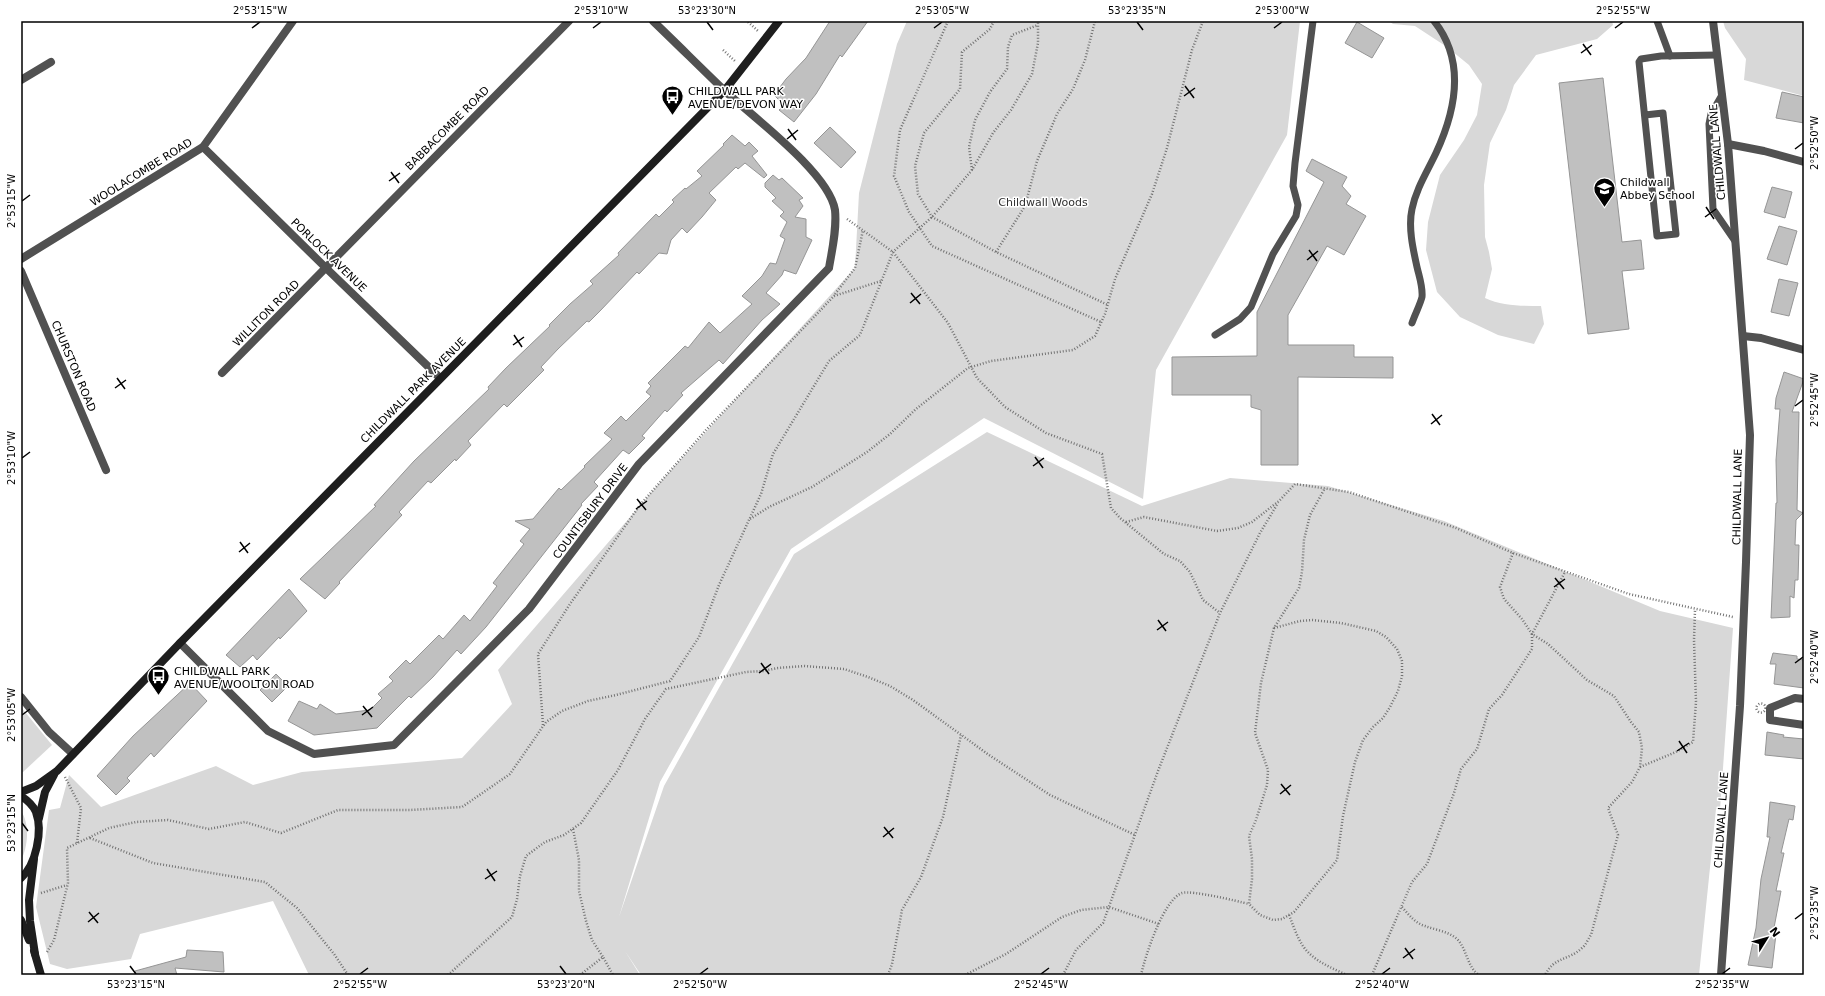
<svg xmlns="http://www.w3.org/2000/svg" width="1825" height="996" font-family="'DejaVu Sans',sans-serif">
<style>
.green{fill:#d8d8d8}
.building{fill:#c0c0c0;stroke:#959595}
.lines{fill:none;stroke-linecap:round;stroke-linejoin:round}
.path{stroke:#737373;stroke-width:2.5;stroke-dasharray:1 2;stroke-linecap:butt}
.lane{stroke:#515151;stroke-width:7}
.street{stroke:#515151;stroke-width:8}
.secondary{stroke:#1e1e1e;stroke-width:8}
.ticks{fill:none;stroke:#000;stroke-width:1.5}
.labels{text-anchor:middle;stroke-width:3;stroke-linejoin:round;paint-order:stroke}
.poi-label{font-size:11px;fill:#000;stroke:#fff;text-anchor:start}
.street-label{font-size:11px;fill:#000;stroke:#fff}
.park-label{font-size:11px;fill:#2f2f2f;stroke:#fff}
.neatline{fill:none;stroke:#000;stroke-width:1.5}
.ticks-label{font-size:10px;text-anchor:middle;fill:#000}
</style>
<rect width="100%" height="100%" fill="#fff"/>
<g class="green">
<polygon points="907,21 1300,21 1287,135 1156,370 1143,499 984,418 791,549 660,782 619,917 664,786 794,554 987,432 1142,506 1230,478 1328,486 1444,521 1660,611 1733,628 1720,810 1716,809 1699,975 641,975 625,951 640,975 309,975 273,901 140,934 131,959 67,969 50,964 36,907 49,810 60,808 69,775 101,807 216,766 253,785 302,772 462,758 512,704 498,670 663,479 855,268 859,193 897,44"/>
<path d="M1389,21H1612L1613,25L1597,39L1536,55L1514,85L1506,110L1490,143L1484,185L1485,237L1489,252L1492,269L1485,298C1502,306 1522,306 1541,306L1544,324L1534,344L1498,335L1460,317L1437,292L1426,250L1428,222L1440,175L1464,140L1477,115L1482,84L1469,65L1447,47L1415,26L1393,24Z"/>
<polygon points="1723,21 1804,21 1804,96 1744,80 1746,59 1725,28"/>
<polygon points="21,707 52,745 23,772 21,773"/>
<path d="M21,811C30,824 28,847 21,860Z"/>
</g>
<g class="building">
<polygon points="830,21 868,21 842,57 840,55 816,94 794,122 779,110 784,105 774,95 786,79 806,58"/>
<polygon points="1357,22 1384,38 1372,58 1345,43"/>
<polygon points="1603,78 1622,242 1641,240 1644,269 1622,271 1629,329 1588,334 1559,83"/>
<polygon points="1782,92 1804,97 1804,123 1776,118"/>
<polygon points="830,127 856,152 841,168 814,143"/>
<polygon points="732,135 745,146 749,142 758,151 752,156 767,175 764,178 745,163 738,169 736,167 709,193 716,200 702,217 687,233 682,228 671,240 667,254 659,253 639,274 637,272 600,311 589,322 587,321 558,349 541,367 544,370 507,407 504,404 468,441 471,445 456,461 455,459 431,483 428,481 399,512 402,515 339,582 340,583 325,599 300,579 376,506 374,505 414,461 489,389 488,387 506,368 550,326 549,325 570,304 593,284 590,281 619,255 618,253 656,214 659,217 674,202 672,200 685,188 686,189 702,176 697,171 724,145 723,144"/>
<polygon points="1312,159 1347,177 1342,186 1351,196 1346,204 1366,216 1344,255 1327,246 1288,315 1288,345 1354,345 1354,357 1393,357 1393,378 1298,377 1298,465 1261,465 1261,410 1251,407 1251,395 1172,395 1172,357 1257,356 1257,312 1324,182 1306,171"/>
<polygon points="773,175 779,180 782,178 803,198 799,200 803,206 795,217 806,219 806,237 812,240 796,274 784,270 782,275 766,293 780,304 762,320 723,364 719,360 681,393 683,395 667,412 665,410 642,436 645,438 629,454 623,450 594,482 598,486 581,504 582,505 486,627 461,654 457,650 433,677 411,698 409,696 377,728 314,735 288,721 299,701 317,709 320,704 336,714 370,710 382,698 378,694 393,681 389,677 406,660 410,664 439,635 443,639 464,615 470,621 497,586 493,583 524,544 520,541 530,529 515,521 533,519 559,488 561,490 585,467 584,466 612,439 604,433 621,416 626,421 651,396 646,392 651,386 648,383 685,346 688,348 709,322 720,333 752,304 742,296 762,276 770,263 776,264 785,239 780,236 787,222 780,216 784,212 772,201 776,198 765,187 765,183"/>
<polygon points="1772,187 1792,192 1785,218 1764,212"/>
<polygon points="1779,226 1797,231 1787,265 1767,259"/>
<polygon points="1779,279 1798,283 1789,316 1771,312"/>
<polygon points="1784,372 1804,379 1792,412 1799,412 1797,510 1803,513 1796,520 1795,545 1799,545 1798,580 1795,580 1794,598 1790,596 1790,617 1771,618 1776,503 1777,503 1776,460 1780,409 1775,409 1776,398"/>
<polygon points="289,589 307,611 280,639 279,637 257,660 253,655 240,667 226,655"/>
<polygon points="1773,653 1797,656 1797,659 1804,660 1804,688 1774,684 1776,664 1770,664"/>
<polygon points="276,674 288,686 272,702 260,690"/>
<polygon points="190,683 207,701 154,757 151,753 127,778 130,781 116,795 97,776 133,736"/>
<polygon points="1767,732 1784,735 1783,737 1804,739 1804,759 1765,755"/>
<polygon points="1770,802 1795,806 1793,820 1789,819 1781,853 1784,853 1776,891 1781,891 1773,933 1776,934 1772,968 1748,965 1756,928 1761,879 1770,837 1767,837"/>
<polygon points="187,950 223,952 224,972 175,968 177,975 135,975 135,971 186,957"/>
</g>
<g class="lines">
<g class="path">
<polyline points="948,21 900,130 894,176 909,212 932,246 1101,322"/>
<polyline points="994,21 990,29 962,52 960,89 924,133 915,166 918,194 932,217 996,252 1108,305"/>
<polyline points="748,22 758,31"/>
<polyline points="723,50 735,61"/>
<polyline points="972,170 969,147 975,120 990,92 1007,69 1008,47 1012,35 1038,25"/>
<polyline points="847,219 893,252 948,323 977,378 1005,407 1046,433 1102,454 1111,508 1120,518 1164,554 1180,561 1190,572 1203,600 1220,613"/>
<polyline points="996,252 1025,206 1037,161 1057,114 1073,89 1085,60 1095,21"/>
<polyline points="835,294 855,268 863,230"/>
<polyline points="750,519 769,507 812,487 867,452 890,434 916,409 968,368 991,361 1073,350 1095,336 1105,314 1115,279 1152,194 1167,148 1192,50 1203,21"/>
<polyline points="1126,522 1144,517 1217,531 1238,528 1252,522 1279,501 1295,484 1349,492 1456,528 1513,553 1629,594 1733,617"/>
<path d="M1513,553L1500,587L1504,599L1522,619L1532,634L1548,644L1587,680L1614,696L1631,722L1639,732L1642,748L1640,767L1632,782L1608,808L1618,835L1591,935C1588,939 1586,945 1582,948C1568,961 1555,956 1545,975"/>
<polyline points="1274,628 1300,621 1312,620 1341,623 1376,631 1386,637 1397,649 1402,661 1402,676 1398,691 1390,707 1383,718 1373,727 1363,740 1355,762 1343,816 1337,860 1294,912 1282,919 1273,920 1260,915 1249,904 1252,879 1252,859 1249,836 1256,820 1267,785 1268,770 1255,733 1261,683 1274,628 1299,588 1302,572 1304,540 1310,515 1325,488"/>
<circle cx="1761" cy="708" r="4.5"/>
<polyline points="543,725 538,654 570,604 640,505 706,430 834,296 881,281"/>
<polyline points="1640,767 1676,752 1693,742 1696,702 1694,640 1695,610"/>
<polyline points="65,777 81,808 77,843"/>
<polyline points="573,829 579,860 579,891 586,921 592,940 603,957"/>
<polyline points="90,838 153,863 265,882 297,908 334,954 348,975"/>
<polyline points="41,893 67,885"/>
<path d="M1402,907C1409,915 1415,923 1425,926C1435,930 1448,931 1457,939C1467,949 1467,967 1479,975"/>
<path d="M1289,915C1293,925 1297,937 1303,946C1313,961 1332,968 1347,975"/>
<polyline points="47,952 54,940 68,883 67,848 109,828 136,822 168,820 209,829 245,822 281,833 338,810 410,810 462,807 510,774 546,722 562,711 588,701 616,695 670,681 699,637 719,585 761,494 773,454 829,361 860,335 893,252 932,217 972,170 993,133 1011,110 1032,74 1038,43 1038,21"/>
<polyline points="448,975 512,917 517,899 520,876 526,856 545,842 564,835 581,823 618,770 645,719 666,689 746,672 763,671 778,668 804,666 844,669 868,677 890,686 913,700 989,755 1050,795 1135,835"/>
<polyline points="580,975 603,957 613,975"/>
<polyline points="888,975 892,964 902,910 921,877 943,817 961,735"/>
<polyline points="965,975 1006,954 1062,917 1081,910 1109,907 1159,924"/>
<polyline points="1063,975 1076,950 1103,923 1158,771 1220,613 1260,533 1278,503"/>
<path d="M1141,975C1145,957 1163,900 1182,893C1192,890 1237,901 1249,904"/>
<polyline points="1372,975 1412,882 1427,864 1454,793 1461,769 1477,749 1489,709 1502,695 1532,649 1532,634 1565,572"/>
</g>
<g class="lane">
<polyline points="1657,21 1670,56"/>
<polyline points="1722,95 1711,114 1709,124 1713,209 1735,241"/>
<polyline points="1645,115 1663,113 1676,234 1657,236 1639,62 1641,59 1661,56 1717,55"/>
<path d="M1412,323C1415,314 1420,305 1422,297C1423,287 1419,276 1417,267C1413,249 1408,227 1412,209C1416,189 1427,172 1436,153C1456,110 1466,61 1434,21"/>
<polyline points="1215,335 1240,319 1251,307 1273,254 1296,216 1298,205 1293,186 1295,163 1313,21"/>
</g>
<g class="street">
<polyline points="1713,21 1728,144 1750,435 1746,562 1740,706 1721,975"/>
<polyline points="21,80 51,62"/>
<polyline points="1728,144 1764,151 1804,162"/>
<polyline points="203,147 326,268 440,378"/>
<polyline points="21,259 203,147 293,21"/>
<polyline points="21,271 106,470"/>
<polyline points="1743,336 1761,338 1804,350"/>
<polyline points="222,373 569,21"/>
<path d="M180,643L268,731L314,754L394,745L529,609L639,464L829,268C832,250 837,229 835,210C829,173 753,117 725,91C701,68 677,44 653,21"/>
<polyline points="21,697 49,732 73,754"/>
<polyline points="1804,699 1795,698 1770,708 1770,720 1804,725"/>
</g>
<g class="secondary">
<polyline points="21,792 36,786 57,771 180,643 725,90 779,21"/>
<path d="M21,796C27,800 33,805 36,812C43,831 36,865 21,878"/>
<polyline points="39,818 45,792 54,775"/>
<polyline points="34,859 29,900 30,921 35,954"/>
<polyline points="21,920 29,940"/>
<polyline points="34,951 41,975"/>
</g>
</g>
<path class="ticks" d="M707,22L713,30M1137,22L1143,30M252,28L260,22M593,28L601,22M934,28L942,22M1274,28L1282,22M1615,28L1623,22M1583,44L1591,55M1581,53L1592,45M1185,86L1194,98M1184,96L1195,88M788,129L796,140M787,139L798,130M1795,149L1803,143M391,172L399,183M389,181L400,173M22,201L30,195M1706,207L1714,219M1705,217L1716,209M1309,250L1317,261M1307,260L1318,251M911,293L920,304M910,303L921,294M514,335L522,347M513,345L524,337M117,378L125,389M115,388L126,380M1795,406L1803,400M1432,414L1440,425M1431,424L1442,415M1035,457L1043,468M22,458L30,452M1033,466L1044,458M637,499L646,510M636,509L647,501M240,542L248,553M239,552L250,543M1555,578L1564,589M1554,587L1565,579M1158,620L1166,631M1157,630L1168,622M761,663L769,674M1795,663L1803,657M759,673L771,664M363,706L372,717M22,715L30,709M362,715L373,707M1679,741L1687,753M1677,751L1689,743M1281,784L1290,795M1280,794L1291,785M22,823L28,831M884,827L893,838M883,837L894,828M487,869L495,881M485,879L497,871M89,912L98,923M1795,919L1803,913M88,922L99,913M1405,948L1413,959M1403,958L1415,949M130,966L136,974M560,966L566,974M360,974L368,968M700,974L708,968M1041,974L1049,968M1382,974L1390,968M1722,974L1730,968"/>
<defs>
<symbol id="bus-pin" viewBox="-11 -11 22 30"><path d="M0 17L-7.5 6A9.5 9.5 0 1 1 7.5 6Z" fill="#000" stroke="#fff"/><path d="M-5-6H5V4H4V6H2V4H-2V6H-4V4H-5ZM-3.5-4V0h7V-4ZM-3.5 1.2v1.5H-2V1.2ZM2 1.2v1.5H3.5V1.2Z" fill="#fff"/></symbol>
<symbol id="school-pin" viewBox="-11 -11 22 30"><path d="M0 17L-7.5 6A9.5 9.5 0 1 1 7.5 6Z" fill="#000" stroke="#fff"/><path d="M0-5L7-2L0 1L-7-2ZM-4 1L0 2.5L4 1V4Q0 6-4 4Z" fill="#fff"/></symbol>
</defs>
<g fill-rule="evenodd">
<use href="#bus-pin" x="660" y="84" width="25" height="34"/>
<use href="#school-pin" x="1592" y="176" width="25" height="34"/>
<use href="#bus-pin" x="146" y="664" width="25" height="34"/>
</g>
<g class="labels">
<g class="poi-label">
<text x="688" y="95">CHILDWALL PARK<tspan x="688" dy="13">AVENUE/DEVON WAY</tspan></text>
<text x="1620" y="186">Childwall<tspan x="1620" dy="13">Abbey School</tspan></text>
<text x="174" y="675">CHILDWALL PARK<tspan x="174" dy="13">AVENUE/WOOLTON ROAD</tspan></text>
</g>
<g class="street-label">
<text transform="translate(447 128) rotate(-45)" y="4">BABBACOMBE ROAD</text>
<text transform="translate(1717 152) rotate(-95)" y="4">CHILDWALL LANE</text>
<text transform="translate(141 172) rotate(-32)" y="4">WOOLACOMBE ROAD</text>
<text transform="translate(329 255) rotate(44)" y="4">PORLOCK AVENUE</text>
<text transform="translate(266 313) rotate(-45)" y="4">WILLITON ROAD</text>
<text transform="translate(74 366) rotate(67)" y="4">CHURSTON ROAD</text>
<text transform="translate(413 390) rotate(-45)" y="4">CHILDWALL PARK AVENUE</text>
<text transform="translate(1737 497) rotate(-89)" y="4">CHILDWALL LANE</text>
<text transform="translate(590 511) rotate(-53)" y="4">COUNTISBURY DRIVE</text>
<text transform="translate(1721 820) rotate(-86)" y="4">CHILDWALL LANE</text>
</g>
<g class="park-label">
<text x="1043" y="206">Childwall Woods</text>
</g>
</g>
<rect width="1825" height="996" fill="none" stroke="#ffffff" stroke-width="44"/>
<g transform="translate(1767 938) rotate(53)" stroke="#ffffff" stroke-width="3" paint-order="stroke">
<path d="M0-3L7 15L0 10L-7 15Z" fill="#000000"/>
<text y="-6" font-size="11" font-weight="bold" text-anchor="middle" fill="#000000">N</text>
</g>
<rect x="22" y="22" width="1781" height="952" class="neatline"/>
<g class="ticks-label">
<text x="260" y="14">2°53'15"W</text>
<text x="601" y="14">2°53'10"W</text>
<text x="707" y="14">53°23'30"N</text>
<text x="942" y="14">2°53'05"W</text>
<text x="1137" y="14">53°23'35"N</text>
<text x="1282" y="14">2°53'00"W</text>
<text x="1623" y="14">2°52'55"W</text>
<text transform="translate(1814 143) rotate(-90)" y="4">2°52'50"W</text>
<text transform="translate(11 201) rotate(-90)" y="4">2°53'15"W</text>
<text transform="translate(1814 400) rotate(-90)" y="4">2°52'45"W</text>
<text transform="translate(11 458) rotate(-90)" y="4">2°53'10"W</text>
<text transform="translate(1814 657) rotate(-90)" y="4">2°52'40"W</text>
<text transform="translate(11 715) rotate(-90)" y="4">2°53'05"W</text>
<text transform="translate(11 823) rotate(-90)" y="4">53°23'15"N</text>
<text transform="translate(1814 913) rotate(-90)" y="4">2°52'35"W</text>
<text x="136" y="988">53°23'15"N</text>
<text x="360" y="988">2°52'55"W</text>
<text x="566" y="988">53°23'20"N</text>
<text x="700" y="988">2°52'50"W</text>
<text x="1041" y="988">2°52'45"W</text>
<text x="1382" y="988">2°52'40"W</text>
<text x="1722" y="988">2°52'35"W</text>
</g>
</svg>
